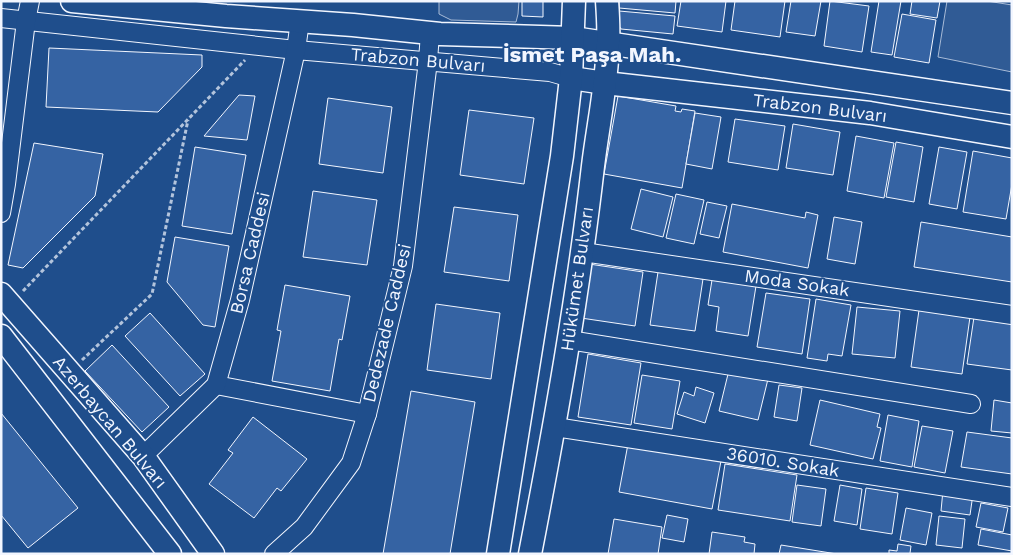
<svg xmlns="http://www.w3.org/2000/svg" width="1013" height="555" font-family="'Work Sans',sans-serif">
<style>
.built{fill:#305b95;stroke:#a8bbd7}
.building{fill:#3563a3;stroke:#f2f6ff}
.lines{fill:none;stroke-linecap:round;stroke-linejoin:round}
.minor-casing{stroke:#f2f6ff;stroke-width:20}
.major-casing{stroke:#f2f6ff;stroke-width:25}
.path{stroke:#b3c4dc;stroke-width:3;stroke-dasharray:4 2.5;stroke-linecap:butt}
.minor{stroke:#1f4e8c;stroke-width:18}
.major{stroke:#1f4e8c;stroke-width:22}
.labels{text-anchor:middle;stroke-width:4;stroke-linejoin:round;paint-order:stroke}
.street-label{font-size:18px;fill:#f2f6ff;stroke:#1f4e8c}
.district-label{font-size:22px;font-weight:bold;fill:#f2f6ff;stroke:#1f4e8c}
</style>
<rect width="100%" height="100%" fill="#1f4e8c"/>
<g class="built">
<polygon points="439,1 519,1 518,14 516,22 451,20 439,14"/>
<polygon points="947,1 987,1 1012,5 1012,72 938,57"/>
</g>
<g class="building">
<polygon points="522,1 543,1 543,17 522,16"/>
<polygon points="619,1 676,1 675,13 619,8"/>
<polygon points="681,1 726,1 722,32 677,26"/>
<polygon points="735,1 785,1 780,37 731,30"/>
<polygon points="791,1 821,1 815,36 786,32"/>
<polygon points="830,1 869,6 862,52 824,46"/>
<polygon points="879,1 901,1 892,55 871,52"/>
<polygon points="912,1 940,1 937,18 910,14"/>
<polygon points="619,11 675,16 673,34 621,29 618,24"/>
<polygon points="902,14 936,20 929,63 894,57"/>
<polygon points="49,48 202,55 202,67 158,112 46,107"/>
<polygon points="239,95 255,96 247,140 204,136"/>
<polygon points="618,96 676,106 675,111 681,112 682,109 695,111 682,188 604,174"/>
<polygon points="328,98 392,107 383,173 319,164"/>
<polygon points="469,110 534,118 524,184 460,175"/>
<polygon points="695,113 721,117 712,169 686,164"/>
<polygon points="735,119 785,126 778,170 728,162"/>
<polygon points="793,124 840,132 833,175 786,168"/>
<polygon points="856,136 894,143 884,198 847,191"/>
<polygon points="896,142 923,147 914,202 886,197"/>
<polygon points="34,143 103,154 95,196 23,268 8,265"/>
<polygon points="195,147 246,155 232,234 182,226"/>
<polygon points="939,147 967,152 957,209 929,204"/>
<polygon points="973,151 1012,158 1012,184 1006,219 963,212"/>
<polygon points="641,189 673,197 663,237 631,229"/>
<polygon points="313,191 377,200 367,265 303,257"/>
<polygon points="676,194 704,200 694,244 666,238"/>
<polygon points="707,202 727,206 719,238 700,234"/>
<polygon points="732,204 805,218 806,212 818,215 808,268 723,252"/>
<polygon points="454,207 518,215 509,281 444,272"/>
<polygon points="834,217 862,222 855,264 827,259"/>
<polygon points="921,222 1012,237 1012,282 914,267"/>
<polygon points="175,237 229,246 215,327 203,325 167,282"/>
<polygon points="589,264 643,272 635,326 581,318"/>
<polygon points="658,272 703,279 695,331 650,325"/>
<polygon points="712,280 756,286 748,336 716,331 719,307 708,305"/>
<polygon points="285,285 350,296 342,340 339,339 330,391 272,381 281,331 277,330"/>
<polygon points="766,293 810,299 802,354 757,347"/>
<polygon points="816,299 851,305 842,356 828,354 827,361 807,358"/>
<polygon points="436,304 500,313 491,379 427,370"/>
<polygon points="857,307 900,311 895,358 852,354"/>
<polygon points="919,310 970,317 962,374 911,367"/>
<polygon points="150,313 205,374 180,396 125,336"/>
<polygon points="974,317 1012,323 1012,370 967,364"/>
<polygon points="112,345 169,407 142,432 85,371"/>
<polygon points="588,354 641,363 631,425 578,417"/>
<polygon points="729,370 768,379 758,420 719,411"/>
<polygon points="642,375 680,381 672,429 634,423"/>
<polygon points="779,385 802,388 797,421 774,417"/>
<polygon points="696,387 714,393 705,423 677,414 684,392 694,396"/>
<polygon points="411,391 475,402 450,554 383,554"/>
<polygon points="820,400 880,414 877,427 881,428 873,459 810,445"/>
<polygon points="994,400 1012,403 1012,433 991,431"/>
<polygon points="1,413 78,508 28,548 1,515"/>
<polygon points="888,415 919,421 912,467 880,461"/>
<polygon points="253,417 307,459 281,491 277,488 254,518 209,484 233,453 228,450"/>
<polygon points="922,426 953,431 945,473 914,467"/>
<polygon points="967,432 1012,438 1012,474 961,467"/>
<polygon points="628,444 721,461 712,509 619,492"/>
<polygon points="725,464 797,475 790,521 718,510"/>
<polygon points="797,485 826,489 821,526 792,522"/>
<polygon points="840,485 862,489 857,525 834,521"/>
<polygon points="866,488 898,493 892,534 860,529"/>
<polygon points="943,490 973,494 970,515 941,511"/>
<polygon points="981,503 1008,508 1003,532 976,527"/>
<polygon points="906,508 932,513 926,545 900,540"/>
<polygon points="667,515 688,519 684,542 662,538"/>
<polygon points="939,516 965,519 962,548 936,545"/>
<polygon points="614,519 662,527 658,554 608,554"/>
<polygon points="981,529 1012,535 1012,551 978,545"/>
<polygon points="712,532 745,537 744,542 755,544 754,554 709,554"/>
<polygon points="898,544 911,546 910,553 911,554 889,554 889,550 897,551"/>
<polygon points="781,545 837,554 779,554"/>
</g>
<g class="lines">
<defs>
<g id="minor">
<polyline points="1,18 296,50 550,72 571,78"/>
<polyline points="1,213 6,184 26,21 30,1"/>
<polyline points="583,252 1012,315"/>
<polyline points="569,340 971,404"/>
<polyline points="216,385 367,414"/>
<polyline points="555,427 1012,497"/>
<polyline points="143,456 216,385 240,300 296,50 300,21"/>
<polyline points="274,554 304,527 351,463 367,414 403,266 428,61 430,33"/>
</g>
<g id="major">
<polyline points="72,1 226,16 353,25 440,34 573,38 1012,103"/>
<polyline points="571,78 605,83 870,113 1012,137"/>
<polyline points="1,294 143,456 213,554"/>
<polyline points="1,336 170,554"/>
<polyline points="498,554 562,156 571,78 574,1"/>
<path d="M530,554C555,425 578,297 593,166C598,125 607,84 608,43C609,29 608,15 607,1"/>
</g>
</defs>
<use href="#minor" class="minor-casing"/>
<use href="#major" class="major-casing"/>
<g class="path">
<polyline points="23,291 245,60"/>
<polyline points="82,360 152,294 188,120"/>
</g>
<use href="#minor" class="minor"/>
<use href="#major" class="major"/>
</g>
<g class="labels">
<g class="street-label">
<text transform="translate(418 60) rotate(5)" y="6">Trabzon Bulvarı</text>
<text transform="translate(820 108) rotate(7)" y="6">Trabzon Bulvarı</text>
<text transform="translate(250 253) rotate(-77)" y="6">Borsa Caddesi</text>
<text transform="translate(577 279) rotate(-82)" y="6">Hükümet Bulvarı</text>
<text transform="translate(797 283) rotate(8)" y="6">Moda Sokak</text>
<text transform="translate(387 323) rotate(-77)" y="6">Dedezade Caddesi</text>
<text transform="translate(110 422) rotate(50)" y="6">Azerbaycan Bulvarı</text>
<text transform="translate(783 462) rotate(9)" y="6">36010. Sokak</text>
</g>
<g class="district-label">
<text x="592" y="62">İsmet Paşa Mah.</text>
</g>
</g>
<rect width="1013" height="555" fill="none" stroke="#f2f6ff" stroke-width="5"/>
</svg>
